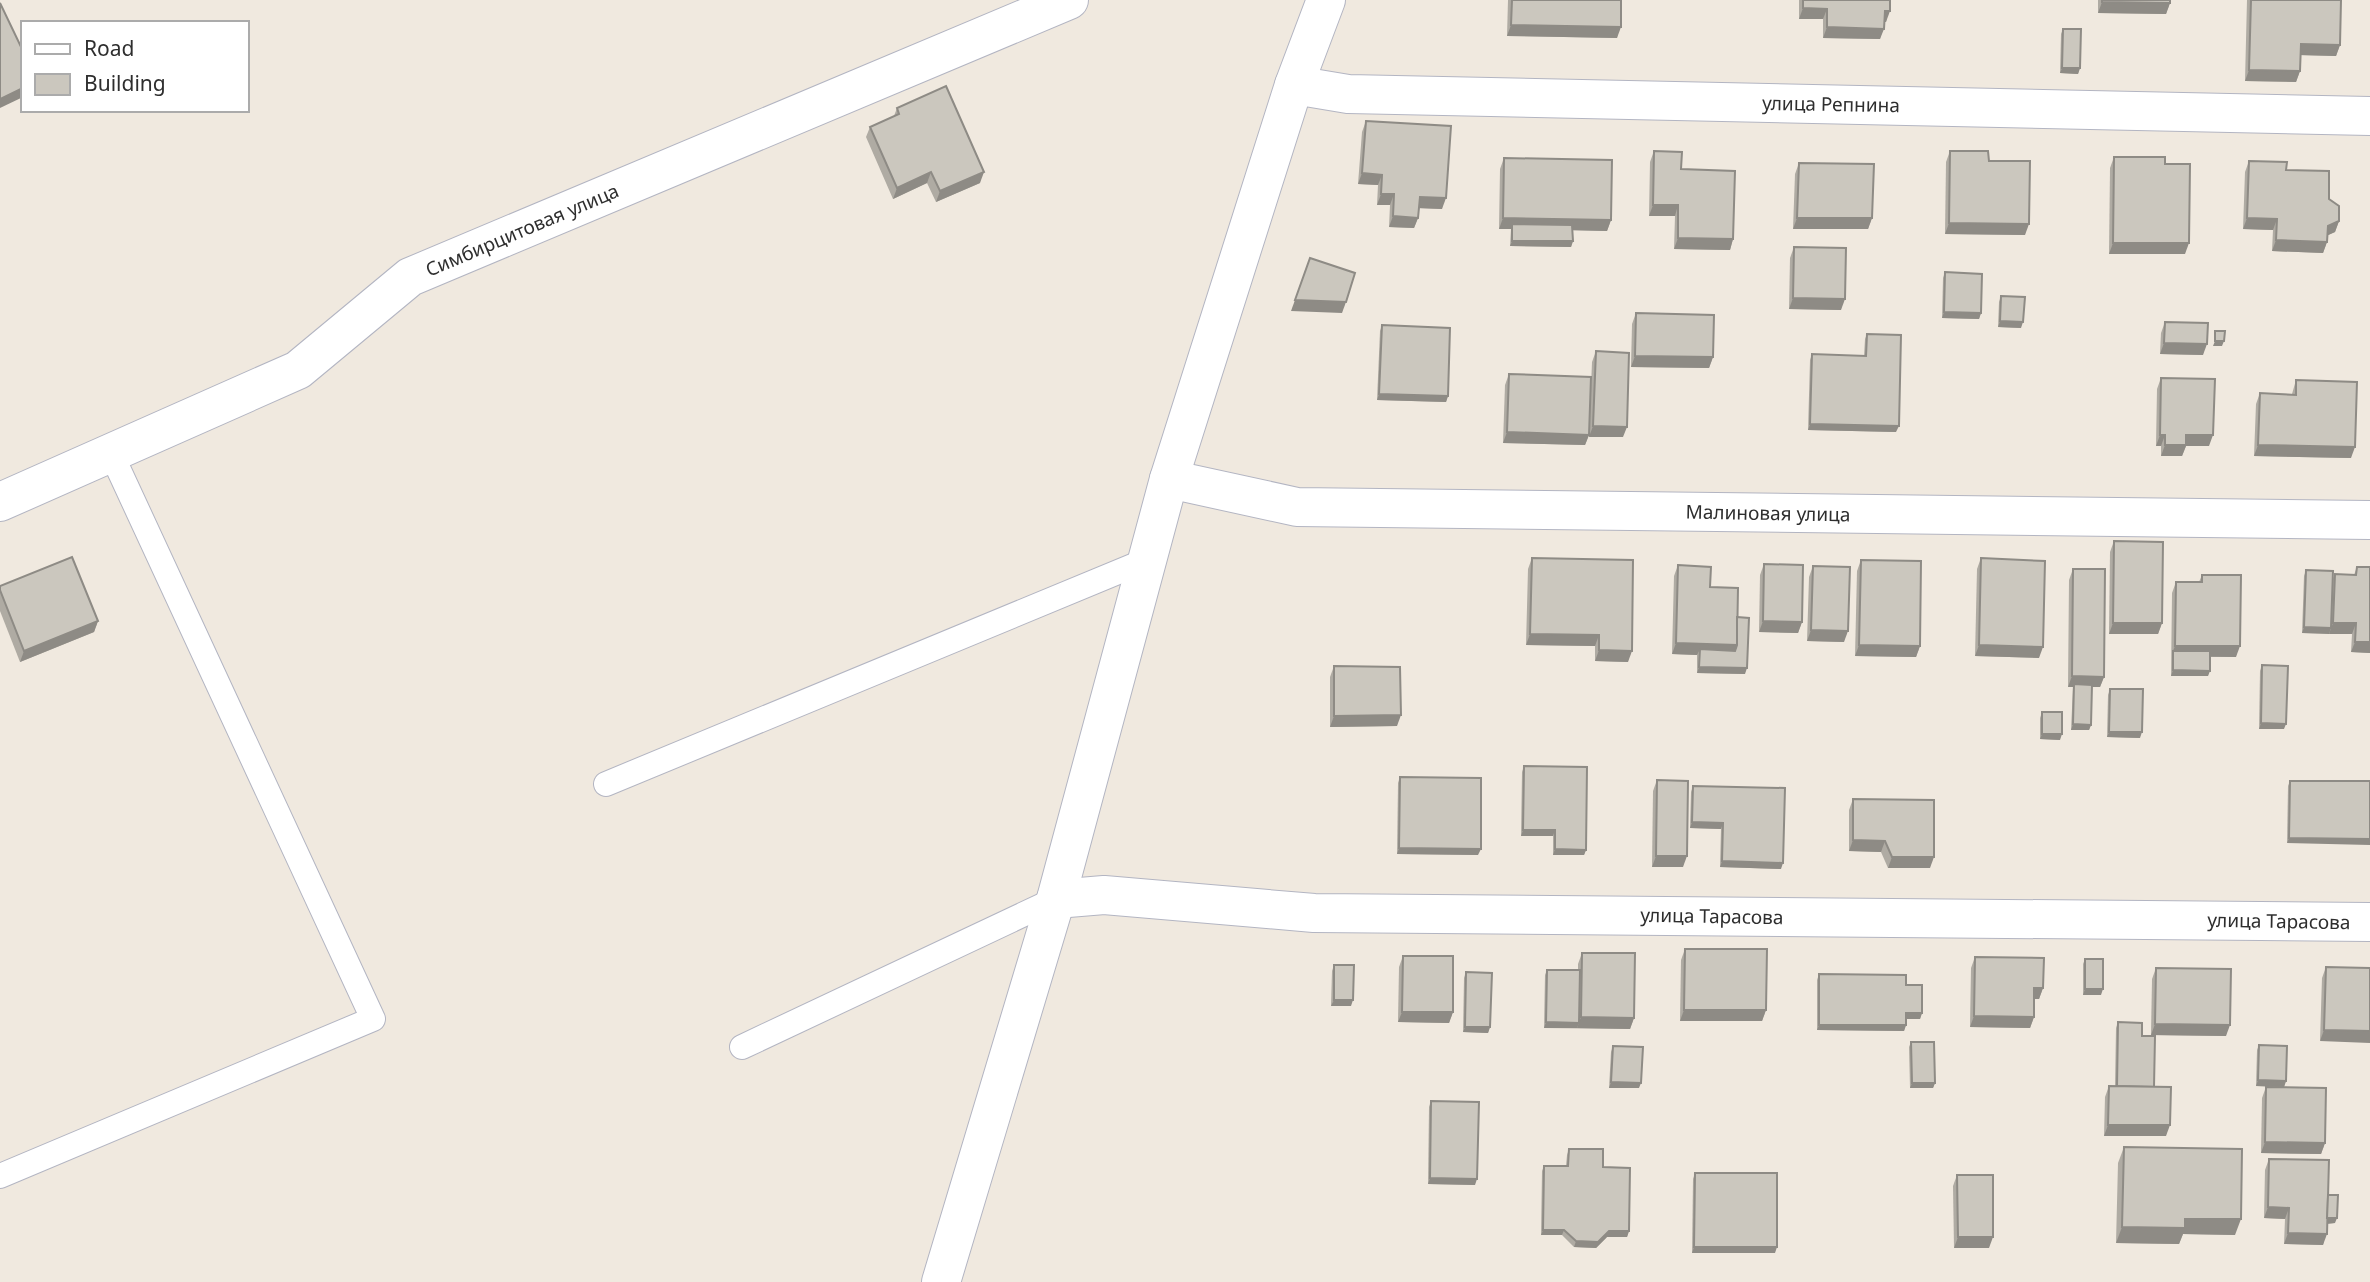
<svg xmlns="http://www.w3.org/2000/svg" width="2370" height="1282" font-family="'Noto Sans',sans-serif">
<style>
.lines{fill:none;stroke-linecap:round;stroke-linejoin:round}
.service-casing{stroke:#b3b5c2;stroke-width:26}
.minor-casing{stroke:#b3b5c2;stroke-width:40}
.service{stroke:#fff;stroke-width:24}
.minor{stroke:#fff;stroke-width:38}
.wall{fill:#afaba3}
.shaded-wall{fill:#8e8b85}
.building{fill:#cbc7be;stroke:#8e8b85;stroke-width:2}
.labels{text-anchor:middle;stroke-width:6;stroke-linejoin:round;paint-order:stroke}
.street-label{font-size:19px;fill:#2e2e2e;stroke:#fff}
</style>
<rect width="100%" height="100%" fill="#f0e9df"/>
<g class="lines">
<defs>
<g id="service">
<polyline points="606,784 1147,560"/>
<polyline points="742,1047 1056,899"/>
<polyline points="0,1176 373,1019 111,453"/>
</g>
<g id="minor">
<polyline points="1294,85 1348,94 2370,116"/>
<polyline points="1169,479 1297,507 2370,520"/>
<polyline points="0,502 298,370 410,277 1069,0"/>
<polyline points="1056,899 1104,895 1314,913 2370,922"/>
<polyline points="941,1282 1056,899 1169,479 1294,85 1326,0"/>
</g>
</defs>
<use href="#service" class="service-casing"/>
<use href="#minor" class="minor-casing"/>
<use href="#service" class="service"/>
<use href="#minor" class="minor"/>
</g>
<g class="wall">
<polygon points="1508,0 1621,0 1617,38 1507,36"/>
<polygon points="1799,0 1890,0 1886,22 1884,22 1880,39 1823,38 1823,19 1799,19"/>
<polygon points="2098,0 2170,0 2170,3 2166,14 2098,13"/>
<polygon points="2247,0 2341,0 2340,45 2336,56 2301,55 2300,71 2296,82 2245,81"/>
<polygon points="2063,29 2080,68 2078,74 2060,73 2061,34"/>
<polygon points="897,108 980,183 936,202 927,183 893,199 866,137 870,127 894,116"/>
<polygon points="1366,121 1442,209 1419,208 1418,218 1414,228 1389,227 1390,205 1377,205 1378,185 1358,184 1362,132"/>
<polygon points="1654,151 1681,169 1733,239 1730,250 1674,249 1675,216 1649,216 1650,162"/>
<polygon points="1950,151 1989,161 2025,235 1945,234 1946,162"/>
<polygon points="2114,157 2165,164 2185,254 2109,254 2110,168"/>
<polygon points="1504,158 1611,220 1607,231 1573,230 1573,241 1571,247 1510,246 1511,229 1499,229 1500,169"/>
<polygon points="2249,161 2286,170 2329,199 2339,221 2335,232 2328,235 2327,242 2323,253 2272,251 2273,230 2243,229 2245,172"/>
<polygon points="1799,163 1872,218 1868,229 1793,229 1795,174"/>
<polygon points="1794,247 1841,310 1789,309 1790,258"/>
<polygon points="1945,272 1981,313 1979,319 1942,318 1943,278"/>
<polygon points="2001,296 2021,328 1998,327 1999,302"/>
<polygon points="1636,313 1713,357 1709,368 1631,367 1632,324"/>
<polygon points="2165,322 2203,355 2160,354 2161,333"/>
<polygon points="1382,325 1448,396 1446,402 1377,400 1380,331"/>
<polygon points="1867,334 1896,432 1808,430 1810,360 1812,354 1864,356 1865,339"/>
<polygon points="1596,351 1623,437 1589,437 1592,362"/>
<polygon points="1509,374 1589,435 1585,445 1503,443 1505,385"/>
<polygon points="2161,378 2209,446 2186,446 2182,456 2161,456 2161,446 2156,446 2157,389"/>
<polygon points="2296,380 2351,458 2254,456 2256,404 2260,393 2292,394"/>
<polygon points="2114,541 2162,623 2158,634 2109,634 2110,552"/>
<polygon points="1532,558 1628,662 1595,661 1595,646 1526,645 1528,569"/>
<polygon points="1981,558 2039,658 1975,656 1977,569"/>
<polygon points="1861,560 1920,646 1916,657 1855,656 1857,571"/>
<polygon points="1764,564 1802,622 1798,633 1759,632 1760,575"/>
<polygon points="1678,565 1710,587 1737,617 1745,674 1697,673 1697,655 1672,654 1674,576"/>
<polygon points="1813,566 1844,642 1807,641 1809,577"/>
<polygon points="2357,567 2370,567 2370,653 2351,652 2352,634 2302,633 2304,576 2306,570 2332,580 2335,574 2354,575"/>
<polygon points="2073,569 2104,677 2100,687 2092,687 2091,725 2089,730 2071,730 2073,687 2068,687 2069,580"/>
<polygon points="2202,575 2236,657 2210,657 2208,676 2171,676 2172,593 2176,582 2199,582"/>
<polygon points="0,586 98,621 94,632 20,662 0,611"/>
<polygon points="2262,665 2284,729 2259,729 2260,671"/>
<polygon points="1334,666 1397,726 1330,727 1330,677"/>
<polygon points="2110,689 2140,738 2107,737 2108,695"/>
<polygon points="2042,712 2060,740 2040,739 2040,718"/>
<polygon points="1524,766 1586,850 1584,855 1553,855 1553,836 1521,836 1522,772"/>
<polygon points="1400,777 1478,855 1397,854 1398,783"/>
<polygon points="1657,780 1683,867 1652,867 1653,791"/>
<polygon points="2290,781 2370,781 2287,843 2288,786"/>
<polygon points="1693,786 1781,869 1720,867 1721,829 1690,828 1691,792"/>
<polygon points="1853,799 1930,868 1888,868 1881,852 1849,851 1849,810"/>
<polygon points="1685,949 1766,1010 1762,1021 1680,1021 1681,960"/>
<polygon points="1582,953 1634,1018 1630,1029 1544,1028 1545,975 1547,970 1578,970 1578,964"/>
<polygon points="1403,956 1453,1012 1449,1023 1398,1022 1399,967"/>
<polygon points="1975,957 2043,988 2039,999 2034,999 2034,1017 2030,1028 1970,1027 1971,968"/>
<polygon points="2085,959 2101,995 2083,995 2083,964"/>
<polygon points="1334,965 1351,1006 1331,1006 1332,971"/>
<polygon points="2326,967 2370,968 2320,1041 2322,978"/>
<polygon points="2156,968 2226,1036 2151,1035 2152,979"/>
<polygon points="1466,972 1490,1027 1488,1033 1463,1032 1464,978"/>
<polygon points="1819,974 1906,985 1922,1013 1920,1019 1906,1019 1906,1025 1904,1031 1817,1030 1817,980"/>
<polygon points="2118,1022 2142,1036 2166,1136 2104,1136 2105,1097 2109,1086 2115,1086 2116,1028"/>
<polygon points="1911,1042 1935,1083 1933,1088 1910,1088 1909,1047"/>
<polygon points="2259,1045 2286,1081 2284,1087 2256,1086 2257,1050"/>
<polygon points="1613,1046 1639,1088 1609,1088 1611,1052"/>
<polygon points="2266,1087 2325,1143 2321,1154 2261,1153 2262,1098"/>
<polygon points="1431,1101 1475,1185 1428,1184 1429,1107"/>
<polygon points="2124,1147 2235,1235 2183,1234 2179,1244 2116,1243 2118,1163"/>
<polygon points="1569,1149 1603,1167 1629,1231 1627,1237 1607,1237 1596,1248 1574,1247 1562,1235 1541,1235 1542,1171 1544,1166 1566,1166 1567,1155"/>
<polygon points="2269,1159 2328,1195 2335,1223 2327,1224 2323,1245 2284,1244 2285,1219 2264,1218 2265,1170"/>
<polygon points="1695,1173 1775,1253 1692,1253 1693,1179"/>
<polygon points="1957,1175 1989,1248 1954,1248 1953,1186"/>
</g>
<g class="shaded-wall">
<polygon points="2102,2 2170,3 2166,14 2098,13"/>
<polygon points="1803,8 1827,9 1823,19 1799,19"/>
<polygon points="1885,11 1890,11 1886,22 1881,22"/>
<polygon points="1511,25 1621,27 1617,38 1507,36"/>
<polygon points="1827,27 1884,29 1880,39 1823,38"/>
<polygon points="2301,44 2340,45 2336,56 2297,55"/>
<polygon points="2062,68 2080,68 2078,74 2060,73"/>
<polygon points="2249,70 2300,71 2296,82 2245,81"/>
<polygon points="23,88 23,97 0,108 0,99"/>
<polygon points="931,172 927,183 893,199 897,188"/>
<polygon points="984,172 980,183 936,202 940,191"/>
<polygon points="1362,173 1382,175 1378,185 1358,184"/>
<polygon points="1381,194 1394,194 1390,205 1377,205"/>
<polygon points="1420,197 1446,198 1442,209 1416,208"/>
<polygon points="1653,205 1678,205 1675,216 1649,216"/>
<polygon points="1393,216 1418,218 1414,228 1389,227"/>
<polygon points="1503,218 1611,220 1607,231 1512,229 1512,224 1511,229 1499,229"/>
<polygon points="1797,218 1872,218 1868,229 1793,229"/>
<polygon points="2247,218 2277,219 2273,230 2243,229"/>
<polygon points="2339,221 2335,232 2324,237 2328,226"/>
<polygon points="1949,223 2029,224 2025,235 1945,234"/>
<polygon points="1678,238 1733,239 1730,250 1674,249"/>
<polygon points="2276,240 2327,242 2323,253 2272,251"/>
<polygon points="1512,241 1573,241 1571,247 1510,246"/>
<polygon points="2113,243 2189,243 2185,254 2109,254"/>
<polygon points="1793,298 1845,299 1841,310 1789,309"/>
<polygon points="1295,300 1346,302 1342,313 1291,311"/>
<polygon points="1944,312 1981,313 1979,319 1942,318"/>
<polygon points="2000,321 2023,322 2021,328 1998,327"/>
<polygon points="2215,341 2224,341 2222,346 2213,346"/>
<polygon points="2164,343 2207,344 2203,355 2160,354"/>
<polygon points="1635,356 1713,357 1709,368 1631,367"/>
<polygon points="1379,394 1448,396 1446,402 1377,400"/>
<polygon points="1810,424 1899,426 1896,432 1808,430"/>
<polygon points="1593,426 1627,427 1623,437 1589,437"/>
<polygon points="1507,432 1589,435 1585,445 1503,443"/>
<polygon points="2160,435 2165,435 2161,446 2156,446"/>
<polygon points="2186,435 2213,435 2209,446 2186,446 2182,456 2161,456 2165,445"/>
<polygon points="2258,445 2355,447 2351,458 2254,456"/>
<polygon points="98,621 94,632 20,662 24,651"/>
<polygon points="1763,621 1802,622 1798,633 1759,632"/>
<polygon points="2113,623 2162,623 2158,634 2109,634"/>
<polygon points="2333,623 2356,623 2352,634 2329,634"/>
<polygon points="2304,627 2331,628 2329,634 2302,633"/>
<polygon points="1811,630 1848,631 1844,642 1807,641"/>
<polygon points="1530,634 1599,635 1595,646 1526,645"/>
<polygon points="2355,642 2370,642 2370,653 2351,652"/>
<polygon points="1676,643 1737,645 1733,656 1700,649 1697,655 1672,654"/>
<polygon points="1859,645 1920,646 1916,657 1855,656"/>
<polygon points="1979,645 2043,647 2039,658 1975,656"/>
<polygon points="2175,646 2240,646 2236,657 2173,656 2173,651"/>
<polygon points="1599,650 1632,651 1628,662 1595,661"/>
<polygon points="1699,667 1747,668 1745,674 1697,673"/>
<polygon points="2173,670 2210,671 2208,676 2171,676"/>
<polygon points="2072,676 2104,677 2100,687 2074,687 2074,684 2073,687 2068,687"/>
<polygon points="1401,715 1397,726 1330,727 1334,716"/>
<polygon points="2261,723 2286,724 2284,729 2259,729"/>
<polygon points="2073,724 2091,725 2089,730 2071,730"/>
<polygon points="2109,732 2142,732 2140,738 2107,737"/>
<polygon points="2042,734 2062,734 2060,740 2040,739"/>
<polygon points="1692,822 1723,823 1721,829 1690,828"/>
<polygon points="1523,830 1555,830 1553,836 1521,836"/>
<polygon points="2289,838 2370,839 2370,845 2287,843"/>
<polygon points="1853,840 1885,841 1881,852 1849,851"/>
<polygon points="1399,848 1481,849 1478,855 1397,854"/>
<polygon points="1555,849 1586,850 1584,855 1553,855"/>
<polygon points="1656,856 1687,856 1683,867 1652,867"/>
<polygon points="1892,857 1934,857 1930,868 1888,868"/>
<polygon points="1722,861 1783,863 1781,869 1720,867"/>
<polygon points="2034,988 2043,988 2039,999 2030,999"/>
<polygon points="2085,989 2103,989 2101,995 2083,995"/>
<polygon points="1334,1000 1353,1000 1351,1006 1331,1006"/>
<polygon points="1684,1010 1766,1010 1762,1021 1680,1021"/>
<polygon points="1402,1012 1453,1012 1449,1023 1398,1022"/>
<polygon points="1906,1013 1922,1013 1920,1019 1904,1019"/>
<polygon points="1974,1016 2034,1017 2030,1028 1970,1027"/>
<polygon points="1581,1017 1634,1018 1630,1029 1577,1028"/>
<polygon points="1546,1022 1579,1023 1577,1028 1544,1028"/>
<polygon points="2155,1024 2230,1025 2226,1036 2151,1035"/>
<polygon points="1819,1025 1906,1025 1904,1031 1817,1030"/>
<polygon points="1465,1027 1490,1027 1488,1033 1463,1032"/>
<polygon points="2324,1030 2370,1031 2370,1043 2320,1041"/>
<polygon points="2258,1080 2286,1081 2284,1087 2256,1086"/>
<polygon points="1611,1082 1641,1083 1639,1088 1609,1088"/>
<polygon points="1912,1083 1935,1083 1933,1088 1910,1088"/>
<polygon points="2108,1125 2170,1125 2166,1136 2104,1136"/>
<polygon points="2265,1142 2325,1143 2321,1154 2261,1153"/>
<polygon points="1430,1178 1477,1179 1475,1185 1428,1184"/>
<polygon points="2268,1207 2289,1208 2285,1219 2264,1218"/>
<polygon points="2326,1218 2337,1218 2335,1223 2324,1224"/>
<polygon points="2185,1219 2241,1219 2235,1235 2183,1234 2179,1244 2116,1243 2122,1227"/>
<polygon points="1543,1230 1564,1230 1562,1235 1541,1235"/>
<polygon points="1609,1231 1629,1231 1627,1237 1607,1237 1596,1248 1574,1247 1576,1241"/>
<polygon points="2288,1233 2327,1234 2323,1245 2284,1244"/>
<polygon points="1958,1237 1993,1237 1989,1248 1954,1248"/>
<polygon points="1694,1247 1777,1247 1775,1253 1692,1253"/>
</g>
<g class="building">
<polygon points="1512,0 1621,0 1621,27 1511,25"/>
<polygon points="1803,0 1890,0 1890,11 1885,11 1884,29 1827,27 1827,9 1803,8"/>
<polygon points="2102,0 2170,0 2170,3 2102,2"/>
<polygon points="2251,0 2341,0 2340,45 2301,44 2300,71 2249,70"/>
<polygon points="0,3 23,51 23,88 0,99"/>
<polygon points="2063,29 2081,29 2080,68 2062,68"/>
<polygon points="946,86 984,172 940,191 931,172 897,188 870,127 899,114 897,108"/>
<polygon points="1366,121 1451,126 1446,198 1420,197 1418,218 1393,216 1394,194 1381,194 1382,175 1362,173"/>
<polygon points="1654,151 1682,152 1681,169 1735,171 1733,239 1678,238 1678,205 1653,205"/>
<polygon points="1950,151 1988,151 1989,161 2030,161 2029,224 1949,223"/>
<polygon points="2114,157 2165,157 2165,164 2190,164 2189,243 2113,243"/>
<polygon points="1504,158 1612,160 1611,220 1503,218"/>
<polygon points="2249,161 2287,162 2286,170 2329,171 2329,199 2339,206 2339,221 2328,226 2327,242 2276,240 2277,219 2247,218"/>
<polygon points="1799,163 1874,164 1872,218 1797,218"/>
<polygon points="1512,224 1572,225 1573,241 1512,241"/>
<polygon points="1794,247 1846,248 1845,299 1793,298"/>
<polygon points="1310,258 1355,273 1346,302 1295,300"/>
<polygon points="1945,272 1982,274 1981,313 1944,312"/>
<polygon points="2001,296 2025,297 2023,322 2000,321"/>
<polygon points="1636,313 1714,315 1713,357 1635,356"/>
<polygon points="2165,322 2208,323 2207,344 2164,343"/>
<polygon points="1382,325 1450,328 1448,396 1379,394"/>
<polygon points="2215,331 2225,331 2224,341 2215,341"/>
<polygon points="1867,334 1901,335 1899,426 1810,424 1812,354 1866,356"/>
<polygon points="1596,351 1629,353 1627,427 1593,426"/>
<polygon points="1509,374 1591,377 1589,435 1507,432"/>
<polygon points="2161,378 2215,379 2213,435 2186,435 2186,445 2165,445 2165,435 2160,435"/>
<polygon points="2296,380 2357,382 2355,447 2258,445 2260,393 2296,395"/>
<polygon points="2114,541 2163,542 2162,623 2113,623"/>
<polygon points="72,557 98,621 24,651 0,590 0,586"/>
<polygon points="1532,558 1633,560 1632,651 1599,650 1599,635 1530,634"/>
<polygon points="1981,558 2045,561 2043,647 1979,645"/>
<polygon points="1861,560 1921,561 1920,646 1859,645"/>
<polygon points="1764,564 1803,565 1802,622 1763,621"/>
<polygon points="1678,565 1711,567 1710,587 1738,588 1737,645 1676,643"/>
<polygon points="1813,566 1850,567 1848,631 1811,630"/>
<polygon points="2357,567 2370,567 2370,642 2355,642 2356,623 2333,623 2335,574 2356,575"/>
<polygon points="2073,569 2105,569 2104,677 2072,676"/>
<polygon points="2306,570 2333,571 2331,628 2304,627"/>
<polygon points="2202,575 2241,575 2240,646 2175,646 2176,582 2202,582"/>
<polygon points="1737,617 1749,618 1747,668 1699,667 1700,649 1735,651 1737,645"/>
<polygon points="2173,651 2210,651 2210,671 2173,670"/>
<polygon points="2262,665 2288,666 2286,724 2261,723"/>
<polygon points="1334,666 1400,667 1401,715 1334,716"/>
<polygon points="2074,684 2092,685 2091,725 2073,724"/>
<polygon points="2110,689 2143,689 2142,732 2109,732"/>
<rect x="2042" y="712" width="20" height="22"/>
<polygon points="1524,766 1587,767 1586,850 1555,849 1555,830 1523,830"/>
<polygon points="1400,777 1481,778 1481,849 1399,848"/>
<polygon points="1657,780 1688,781 1687,856 1656,856"/>
<polygon points="2290,781 2370,781 2370,839 2289,838"/>
<polygon points="1693,786 1785,788 1783,863 1722,861 1723,823 1692,822"/>
<polygon points="1853,799 1934,800 1934,857 1892,857 1885,841 1853,840"/>
<polygon points="1685,949 1767,949 1766,1010 1684,1010"/>
<polygon points="1582,953 1635,953 1634,1018 1581,1017"/>
<polygon points="1403,956 1453,956 1453,1012 1402,1012"/>
<polygon points="1975,957 2044,958 2043,988 2034,988 2034,1017 1974,1016"/>
<rect x="2085" y="959" width="18" height="30"/>
<polygon points="1334,965 1354,965 1353,1000 1334,1000"/>
<polygon points="2326,967 2370,968 2370,1031 2324,1030"/>
<polygon points="2156,968 2231,969 2230,1025 2155,1024"/>
<polygon points="1547,970 1580,970 1579,1023 1546,1022"/>
<polygon points="1466,972 1492,973 1490,1027 1465,1027"/>
<polygon points="1819,974 1906,975 1906,985 1922,985 1922,1013 1906,1013 1906,1025 1819,1025"/>
<polygon points="2118,1022 2142,1023 2142,1036 2155,1036 2154,1087 2117,1086"/>
<polygon points="1911,1042 1934,1042 1935,1083 1912,1083"/>
<polygon points="2259,1045 2287,1046 2286,1081 2258,1080"/>
<polygon points="1613,1046 1643,1047 1641,1083 1611,1082"/>
<polygon points="2109,1086 2171,1087 2170,1125 2108,1125"/>
<polygon points="2266,1087 2326,1088 2325,1143 2265,1142"/>
<polygon points="1431,1101 1479,1102 1477,1179 1430,1178"/>
<polygon points="2124,1147 2242,1149 2241,1219 2185,1219 2185,1228 2122,1227"/>
<polygon points="1569,1149 1603,1149 1603,1167 1630,1168 1629,1231 1609,1231 1598,1242 1576,1241 1564,1230 1543,1230 1544,1166 1568,1166"/>
<polygon points="2269,1159 2329,1160 2327,1234 2288,1233 2289,1208 2268,1207"/>
<polygon points="1695,1173 1777,1173 1777,1247 1694,1247"/>
<polygon points="1957,1175 1993,1175 1993,1237 1958,1237"/>
<polygon points="2328,1195 2338,1195 2337,1218 2327,1218"/>
</g>
<g class="labels">
<g class="street-label">
<text transform="translate(1831 104) rotate(1)" y="7">улица Репнина</text>
<text transform="translate(522 230) rotate(-23)" y="7">Симбирцитовая улица</text>
<text transform="translate(1768 513) rotate(1)" y="7">Малиновая улица</text>
<text transform="translate(1712 916) rotate(1)" y="7">улица Тарасова</text>
<text transform="translate(2279 921) rotate(1)" y="7">улица Тарасова</text>
</g>
</g>
<rect x="21" y="21" width="228" height="91" fill="#ffffff" stroke="#ababab" stroke-width="2"/>
<rect x="35" y="44" width="35" height="10" fill="#ffffff" stroke="#ababab" stroke-width="2"/>
<text x="84" y="56" font-size="21" fill="#2e2e2e">Road</text>
<rect x="35" y="74" width="35" height="21" fill="#cbc7be" stroke="#ababab" stroke-width="2"/>
<text x="84" y="91" font-size="21" fill="#2e2e2e">Building</text>
</svg>
